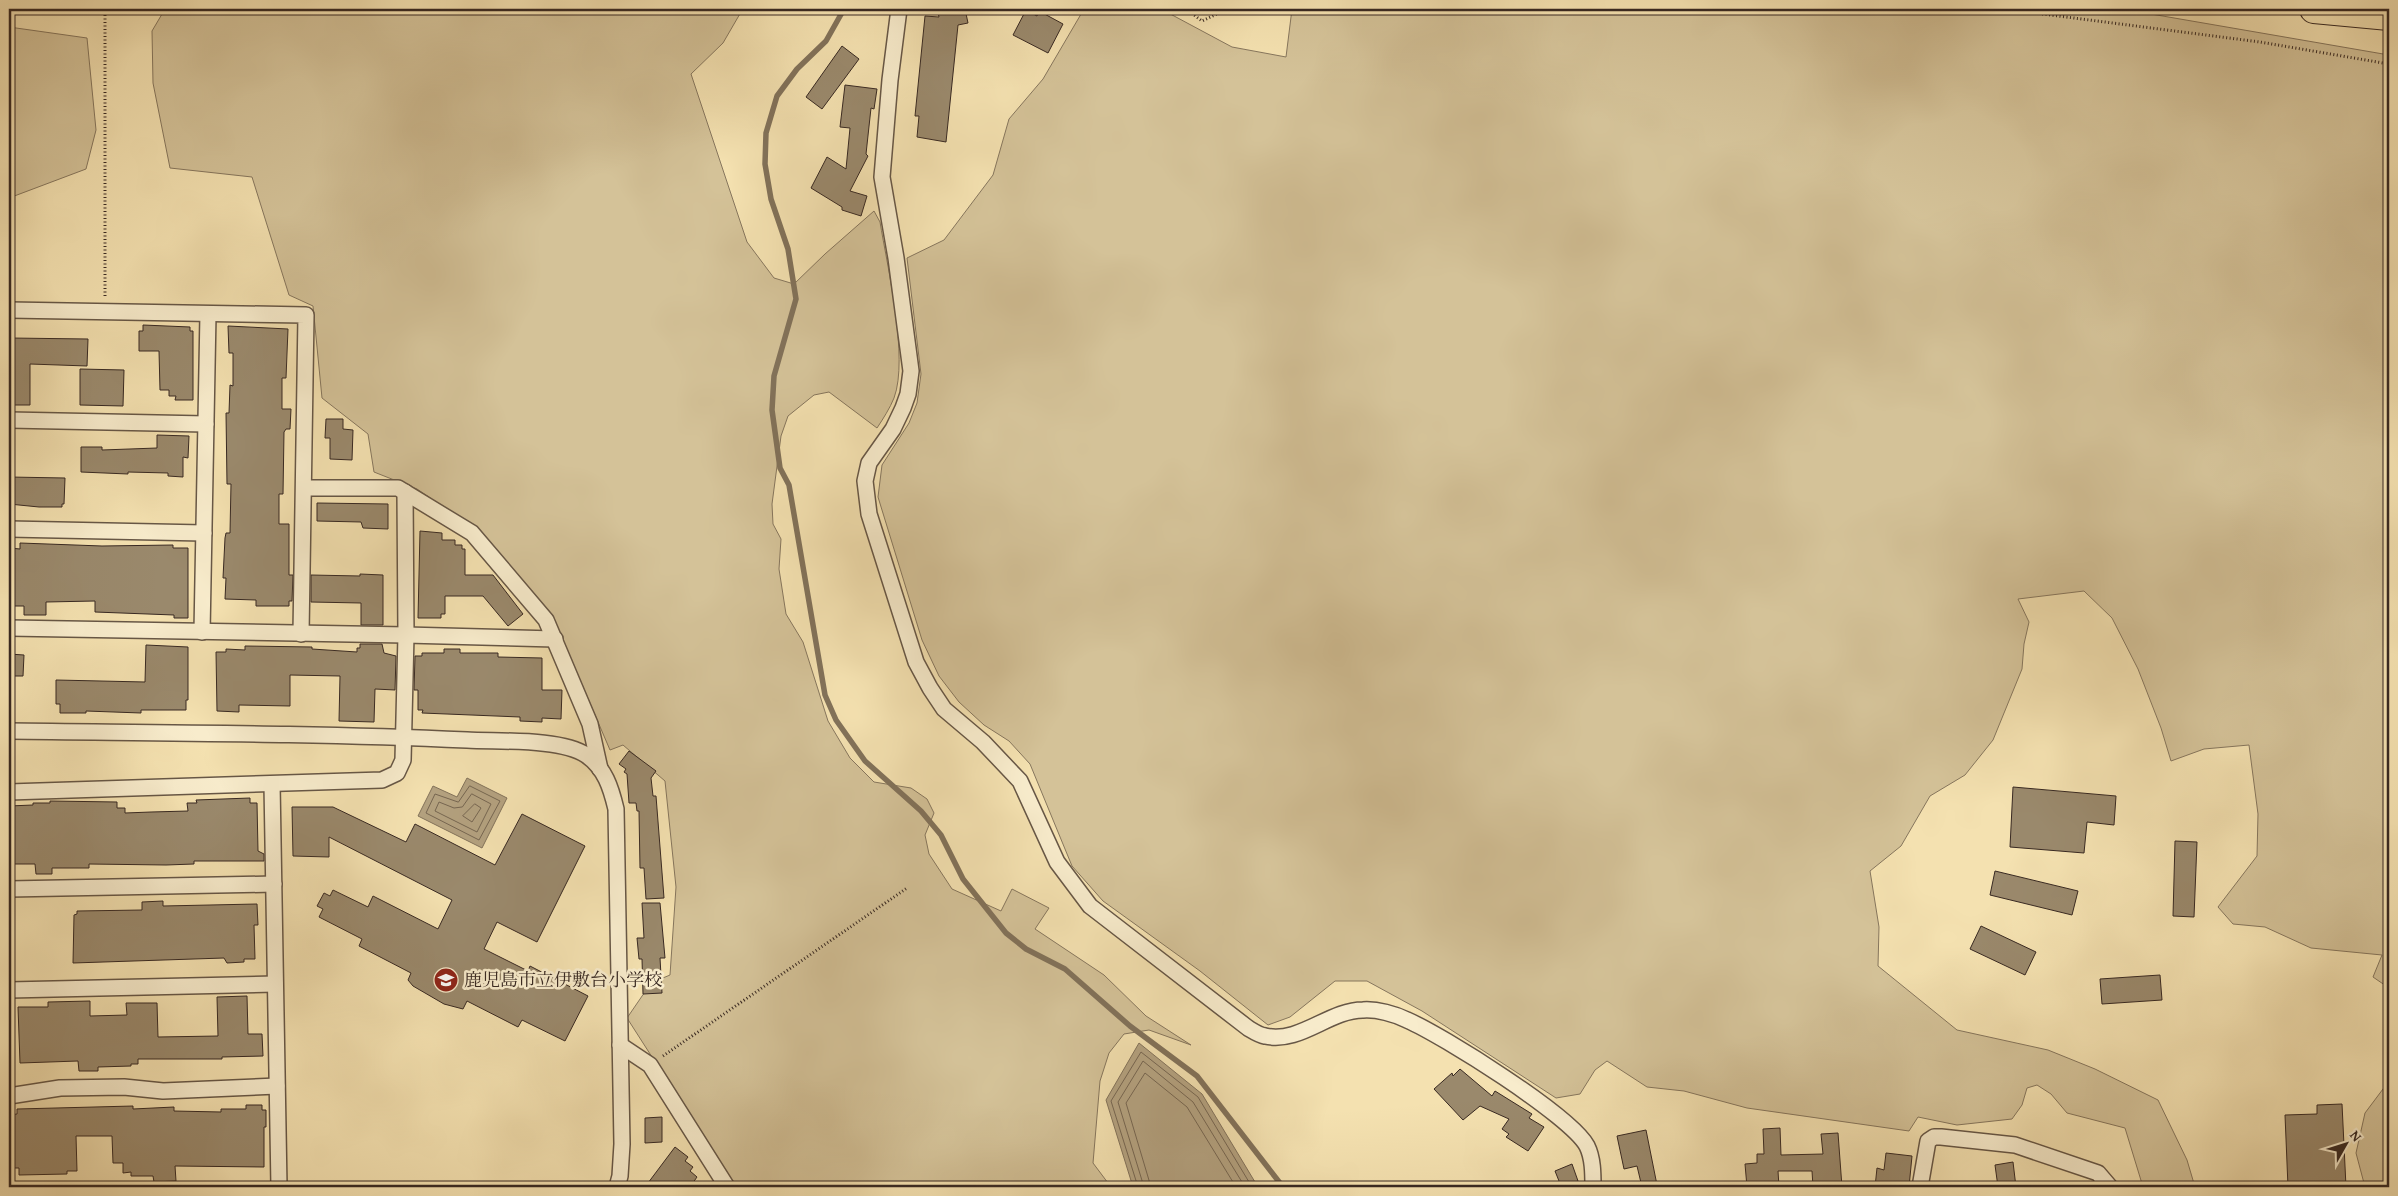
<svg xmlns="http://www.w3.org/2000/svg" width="2398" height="1196" font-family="'Gentium Book Plus','Noto Serif JP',serif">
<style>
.green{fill:#d4c298;stroke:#86765d}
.water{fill:#b4a280;stroke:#82725a}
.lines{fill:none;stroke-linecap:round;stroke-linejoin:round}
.shore{stroke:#766651;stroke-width:1}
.stream{stroke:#82725a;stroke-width:5.5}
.building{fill:#9a896c;stroke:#382922}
.minor-casing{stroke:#675746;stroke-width:18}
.motorway-casing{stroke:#382922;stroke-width:30}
.path{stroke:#382922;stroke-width:3;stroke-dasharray:1 2.5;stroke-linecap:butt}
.minor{stroke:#f8eccc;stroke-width:15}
.motorway{stroke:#f4e1b0;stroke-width:28}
.labels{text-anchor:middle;stroke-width:5;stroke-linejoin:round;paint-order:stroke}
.poi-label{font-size:18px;fill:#382922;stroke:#f8eccc;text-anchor:start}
</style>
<rect width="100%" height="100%" fill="#f4e1b0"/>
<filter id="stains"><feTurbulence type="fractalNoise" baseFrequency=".004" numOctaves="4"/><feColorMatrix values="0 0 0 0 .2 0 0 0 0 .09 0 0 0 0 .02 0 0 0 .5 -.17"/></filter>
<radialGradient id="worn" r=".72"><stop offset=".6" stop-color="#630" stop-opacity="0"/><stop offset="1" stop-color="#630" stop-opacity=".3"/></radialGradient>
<g class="green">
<path d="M165,9H737L741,12L723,43L691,74L747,242L774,278L794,284L825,254L874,211L880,222C887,265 909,358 894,398C890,408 883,419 877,428L829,392L814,395L788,416L781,436L772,504L773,524L781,539L779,569L786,614L803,642L828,721L850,758L874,782L911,788L927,799L934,813L925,835L929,854L952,889L1001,911L1012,889L1049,908L1035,929L1104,975L1146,1016L1191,1045L1149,1030L1124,1034L1109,1053L1100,1081L1093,1163L1111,1187H730L725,1171L627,1018L651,983L670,975L676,887L665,781L623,745L610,750L574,666L531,597L476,529L417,489L374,472L368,434L322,398L313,306L289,295L252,177L170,168L153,83L152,31Z"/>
<polygon points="1084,9 1161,9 1232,47 1286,57 1292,9 2122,9 2389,55 2389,988 2373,977 2382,955 2311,948 2265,927 2233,924 2218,907 2257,856 2258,814 2249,745 2204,749 2171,761 2161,728 2138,669 2112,618 2084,591 2018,599 2029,622 2024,644 2022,669 1993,740 1965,775 1930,796 1901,846 1870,871 1879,927 1878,966 1957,1030 2048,1050 2095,1069 2158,1100 2187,1160 2195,1187 2143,1187 2125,1128 2067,1113 2051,1094 2037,1085 2027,1088 2022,1105 2012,1119 1957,1125 1918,1117 1909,1131 1747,1108 1684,1091 1647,1087 1607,1061 1595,1070 1580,1094 1556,1098 1422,1011 1367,981 1335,981 1290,1017 1268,1025 1200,971 1103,901 1072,866 1030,764 1009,741 984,725 959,702 939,676 922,640 878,497 882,465 909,423 917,403 921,374 907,258 944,240 993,175 1009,119 1043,79"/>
<polygon points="9,27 87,38 96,130 86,169 9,198"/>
<polygon points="2389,1081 2389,1187 2365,1187 2356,1153 2365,1113"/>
</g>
<g class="water">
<polygon points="467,778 507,798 482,848 418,816 433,786 457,797"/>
<polygon points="1139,1043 1202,1094 1258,1187 1133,1187 1106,1100"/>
</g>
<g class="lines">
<g class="shore">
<polygon points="470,786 500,801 479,840 426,813 435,794 458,802"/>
<polygon points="472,794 491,804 477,832 435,811 439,802 454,808 462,807"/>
<polygon points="475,804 481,808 472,822 463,816"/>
<polyline points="1138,1187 1111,1101 1141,1052 1198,1097 1252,1187"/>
<polyline points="1144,1187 1118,1102 1143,1061 1193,1102 1245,1187"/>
<polyline points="1151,1187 1126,1103 1145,1073 1187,1107 1236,1187"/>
</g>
<polyline class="stream" points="844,9 826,41 797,69 777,96 766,133 765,164 771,199 788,249 796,299 774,376 772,410 780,468 789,485 825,695 836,720 865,761 921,811 941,835 963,879 1006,933 1026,949 1065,969 1130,1026 1197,1076 1283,1187"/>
</g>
<g class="building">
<polygon points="937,9 965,9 968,23 958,25 946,142 917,137 919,116 915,116 925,16 939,17"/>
<polygon points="1026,10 1037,16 1039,11 1063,24 1048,53 1013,35"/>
<polygon points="842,46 859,59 822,109 806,97"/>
<polygon points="845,85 877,89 874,109 871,108 866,154 868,156 850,191 867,196 861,216 842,210 842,207 811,188 827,157 846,169 850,128 840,127"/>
<polygon points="143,325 190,327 190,331 193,331 193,400 175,400 176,396 169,396 169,390 160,390 159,351 139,351 139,331 143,331"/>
<polygon points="228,326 288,329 286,378 282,378 282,409 291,409 290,429 286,429 284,432 283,494 279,494 279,524 289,524 289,575 293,575 292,601 289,601 289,606 256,606 256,600 225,599 226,578 223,578 225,538 226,533 230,533 231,484 227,484 226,413 229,413 230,385 233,386 233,353 229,353"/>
<polygon points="10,338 88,339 87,366 30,364 30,405 9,405"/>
<polygon points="80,369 124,370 123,406 80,405"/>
<polygon points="326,419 343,419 343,429 353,430 352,460 330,459 330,438 325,438"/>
<polygon points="157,435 189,436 188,458 183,457 183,477 168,476 168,473 128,472 128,474 81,472 81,447 102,447 102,450 157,448"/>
<polygon points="9,477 65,478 64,504 62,504 62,507 39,507 9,504"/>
<polygon points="317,503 388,504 388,529 363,528 361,522 317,521"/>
<polygon points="420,531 442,533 442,540 455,540 455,545 462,545 462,549 465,549 465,575 493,575 523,614 508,626 483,596 445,596 445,614 441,614 441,618 418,618"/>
<polygon points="20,543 102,546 173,545 173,548 188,548 188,618 174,618 174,615 95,612 95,601 46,602 46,615 24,615 24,606 9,606 10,548 20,549"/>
<polygon points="360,574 383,575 383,625 361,625 361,603 311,602 311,575 360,576"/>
<polygon points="360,644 382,644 384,653 396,656 395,690 375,689 374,722 339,721 340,676 290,675 290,706 239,705 239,712 217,711 216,652 226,652 226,649 245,650 245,646 312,647 312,649 357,652 357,648 360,648"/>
<polygon points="146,645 188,647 188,700 186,700 186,710 141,710 141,713 86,711 86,713 60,713 60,704 56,704 56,680 145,682"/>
<polygon points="444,649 460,649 460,653 498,653 498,657 542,658 542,690 562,690 561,719 542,718 542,722 520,721 520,717 422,713 423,710 418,710 418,690 414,690 415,656 422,656 422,653 444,653"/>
<polygon points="9,654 24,655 23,676 9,676"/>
<polygon points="629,751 656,771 651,778 653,796 656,796 664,898 646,899 644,868 640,868 639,811 637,811 636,803 629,803 627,774 624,772 626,769 619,764"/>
<polygon points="2013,787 2116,796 2114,825 2087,822 2084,853 2010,847"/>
<polygon points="250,798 250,803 257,803 258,851 264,854 264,861 194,861 194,864 166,865 89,864 89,868 52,868 52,874 36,874 35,864 9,864 9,806 33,805 33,803 50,803 50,801 117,802 117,808 125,808 125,813 151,812 188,811 187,803 197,803 196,800"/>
<polygon points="292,807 333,807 406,842 415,824 495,865 522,814 585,846 537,942 497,922 484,949 528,971 530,966 588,996 565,1041 522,1020 518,1027 467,1001 463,1009 444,1004 413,986 408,980 411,973 359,946 362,939 319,917 323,909 317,906 324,893 330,896 333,890 368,907 373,896 438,929 452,900 329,837 329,857 293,856"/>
<polygon points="2175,841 2197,842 2194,917 2173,916"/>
<polygon points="1995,871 2078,891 2072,915 1990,895"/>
<polygon points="163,901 163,906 257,904 258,925 254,925 255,959 244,959 244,962 227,963 224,958 73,963 74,915 77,914 77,911 142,910 142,902"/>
<polygon points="642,903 660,903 665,958 660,958 662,993 643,994 642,959 639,959 637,938 644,938"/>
<polygon points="1981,926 2036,952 2025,975 1970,949"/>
<polygon points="2160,975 2162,1000 2102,1004 2100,979"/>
<polygon points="247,996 248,1034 262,1034 263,1056 222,1057 222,1059 138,1059 138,1064 131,1064 131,1066 98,1067 98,1071 79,1071 78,1061 20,1063 18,1007 48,1007 48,1002 90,1001 90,1016 127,1015 126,1003 157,1003 158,1037 218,1036 217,997"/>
<polygon points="1460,1069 1492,1096 1495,1091 1532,1114 1529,1118 1544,1127 1528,1151 1506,1137 1509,1134 1502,1129 1509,1119 1480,1106 1463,1120 1434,1089 1452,1073 1453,1076"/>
<polygon points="2342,1104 2346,1187 2288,1187 2285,1115 2317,1114 2317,1105"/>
<polygon points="246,1105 262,1105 262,1110 266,1110 266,1127 264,1127 264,1167 175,1166 176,1181 154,1182 153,1176 131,1176 131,1172 123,1173 123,1163 113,1163 112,1136 76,1136 77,1171 67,1171 67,1174 19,1175 19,1168 12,1168 9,1115 17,1114 17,1109 133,1106 133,1109 174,1107 174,1111 221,1112 221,1109 246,1109"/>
<polygon points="662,1117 662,1142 645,1143 645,1118"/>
<polygon points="1780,1128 1781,1155 1823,1154 1821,1134 1838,1133 1842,1187 1813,1187 1812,1171 1778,1171 1779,1187 1747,1187 1745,1164 1757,1163 1757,1154 1764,1154 1763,1129"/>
<polygon points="1646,1130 1657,1185 1642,1187 1637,1166 1624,1169 1617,1136"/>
<polygon points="675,1147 688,1157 685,1161 693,1167 690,1171 697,1177 690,1187 645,1187"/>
<polygon points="1886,1153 1912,1156 1909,1187 1875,1187 1877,1168 1884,1170"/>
<polygon points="2013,1162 2016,1187 1998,1187 1995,1165"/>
<polygon points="1572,1164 1578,1181 1561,1186 1555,1171"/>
</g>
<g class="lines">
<defs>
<g id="minor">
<path d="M899,9L890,80L882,177L896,258L911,371L908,394L903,408L893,429L869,463L865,481L869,514L916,662L930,688L944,709L983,742L1020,781L1057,862L1090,906L1248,1028C1253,1031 1259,1035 1265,1036C1300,1044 1329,1010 1363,1010C1377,1009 1395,1014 1407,1020C1442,1035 1571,1116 1587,1146C1593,1158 1593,1174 1593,1187"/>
<polyline points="9,310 306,315 301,634"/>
<polyline points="9,420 206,424"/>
<polyline points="304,488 398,488 472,533 546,620 590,724 600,769"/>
<polyline points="9,529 204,533"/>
<polyline points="9,628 406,635 555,639"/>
<polyline points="202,632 208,314"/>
<path d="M9,731C161,733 314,733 467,740C497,742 561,738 586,755C605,768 611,788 616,809L622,1144L620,1176L617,1187"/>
<polyline points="272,784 279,1187"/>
<polyline points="9,792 382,780 397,773 403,760 406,635 405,492"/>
<polyline points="9,889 274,884"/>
<polyline points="9,990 275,984"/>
<polyline points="620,1045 650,1065 727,1187"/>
<polyline points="9,1096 60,1088 124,1087 163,1091 277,1086"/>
<polyline points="1920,1187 1928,1141 1934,1137 1941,1137 2015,1145 2098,1173 2110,1187"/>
</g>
<polyline id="motorway" points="2314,9 2389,16"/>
</defs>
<use href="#minor" class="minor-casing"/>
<use href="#motorway" class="motorway-casing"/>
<g class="path">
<polyline points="1186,9 1202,21 1227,9"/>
<polyline points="2004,9 2260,42 2389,64"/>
<polyline points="105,296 105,10"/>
<polyline points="663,1056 907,888"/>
</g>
<use href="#minor" class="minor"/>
<use href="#motorway" class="motorway"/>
</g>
<defs>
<symbol id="school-disc" viewBox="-11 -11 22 22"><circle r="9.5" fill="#8f2418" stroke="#f8eccc"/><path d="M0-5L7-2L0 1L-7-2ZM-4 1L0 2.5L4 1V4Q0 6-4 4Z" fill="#fff"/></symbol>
</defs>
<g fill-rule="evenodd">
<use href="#school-disc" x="432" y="966" width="28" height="28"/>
</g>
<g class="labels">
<g class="poi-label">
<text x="464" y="986">鹿児島市立伊敷台小学校</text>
</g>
</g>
<rect width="2398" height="1196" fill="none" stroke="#f4e1b0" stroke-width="30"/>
<rect x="10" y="10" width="2378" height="1176" fill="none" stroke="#382922" stroke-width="2.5"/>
<rect x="15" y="15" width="2368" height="1166" fill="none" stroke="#382922"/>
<g transform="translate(2346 1144) rotate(51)" stroke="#f8eccc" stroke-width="4" paint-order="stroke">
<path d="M0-4L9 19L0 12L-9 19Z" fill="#382922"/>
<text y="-8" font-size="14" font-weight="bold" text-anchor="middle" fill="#382922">N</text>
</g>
<rect width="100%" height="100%" filter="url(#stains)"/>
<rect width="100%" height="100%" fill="url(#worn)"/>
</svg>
